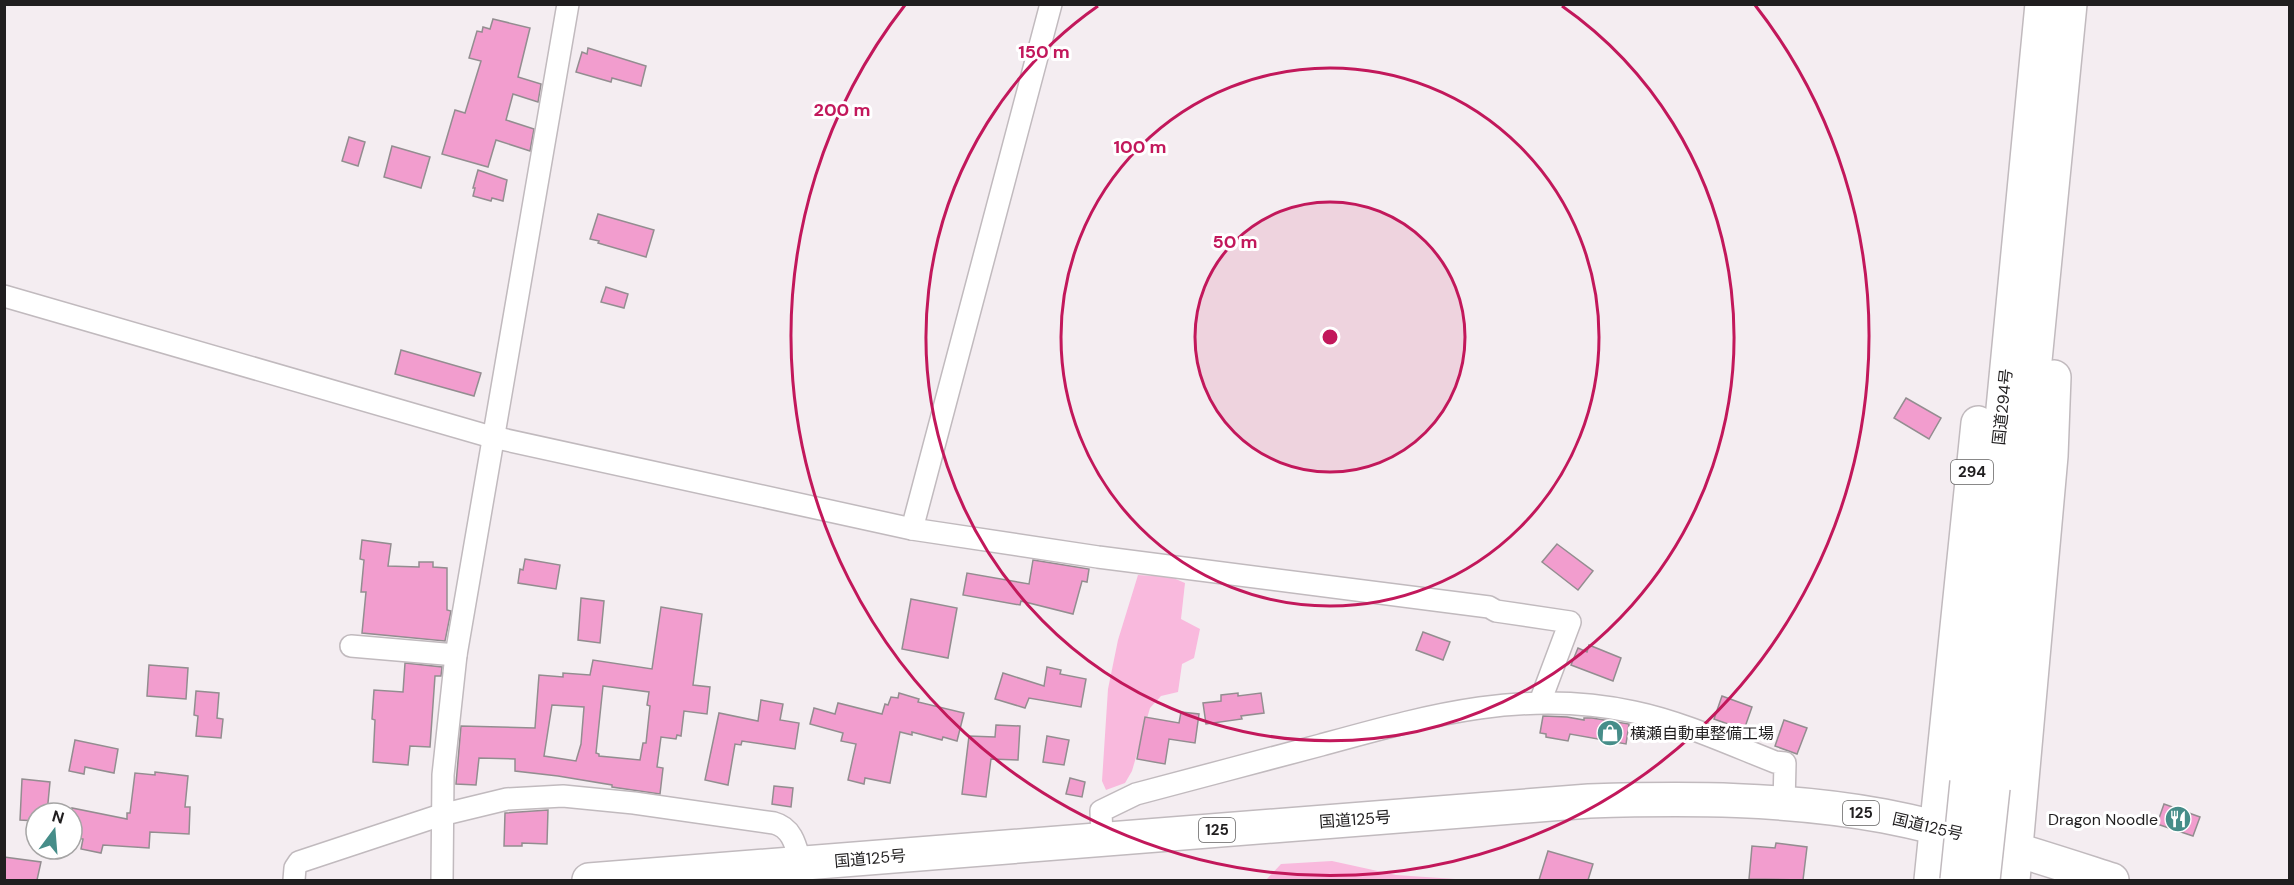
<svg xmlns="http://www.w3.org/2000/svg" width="2294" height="885" font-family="'DM Sans','Noto Sans JP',sans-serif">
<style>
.green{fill:#f9b9dd}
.building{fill:#f29dce;stroke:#938d90;stroke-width:1.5;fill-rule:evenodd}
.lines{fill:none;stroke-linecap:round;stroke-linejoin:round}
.street-casing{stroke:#c1babe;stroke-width:24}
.highway-casing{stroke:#c1babe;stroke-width:36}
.street{stroke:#fff;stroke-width:21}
.highway{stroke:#fff;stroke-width:33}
.highway-bridge-casing{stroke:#c1babe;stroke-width:36;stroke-linecap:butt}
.highway-bridge{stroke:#fff;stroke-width:33}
.ring{fill:none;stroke:#c2185b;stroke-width:3}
.labels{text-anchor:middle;stroke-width:6;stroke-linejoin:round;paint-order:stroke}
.shield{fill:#fff;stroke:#636262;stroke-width:1.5}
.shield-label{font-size:15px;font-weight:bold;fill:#201e1f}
.street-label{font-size:16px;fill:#201e1f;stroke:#fff}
.poi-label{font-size:16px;fill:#201e1f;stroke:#fff;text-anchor:start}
.centre{fill:#c2185b;stroke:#fff;stroke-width:3}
.ring-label{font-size:18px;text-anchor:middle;font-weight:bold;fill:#c2185b;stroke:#fff;stroke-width:6;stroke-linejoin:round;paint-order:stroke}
</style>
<rect width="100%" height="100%" fill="#f4edf1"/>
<g class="green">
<polygon points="1138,575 1171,577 1185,583 1181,619 1200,629 1194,658 1182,664 1178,692 1161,696 1150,708 1132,771 1125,783 1106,790 1102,781 1108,689 1118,640"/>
<polygon points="1332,861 1396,875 1470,880 1266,880 1281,864"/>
</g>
<g class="building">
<polygon points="493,19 530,28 518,77 541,84 538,102 513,94 506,120 534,129 530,151 496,140 488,167 442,154 455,110 465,113 481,61 469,58 477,31 482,32 483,27 490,29"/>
<polygon points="588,48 646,66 641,86 612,78 611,82 576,72 582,52 587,54"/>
<polygon points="349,137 365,142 358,166 342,161"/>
<polygon points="392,146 430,157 421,188 384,177"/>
<polygon points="478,170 507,180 503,201 492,198 491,201 473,196 475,188 473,188"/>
<polygon points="598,214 654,230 646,257 598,243 599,241 590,239"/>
<polygon points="606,287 628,294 624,308 601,302"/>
<polygon points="401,350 481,373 474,396 395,374"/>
<polygon points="1906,398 1941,418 1929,439 1894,418"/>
<polygon points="362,540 391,544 388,566 419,567 419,562 433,562 433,567 447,568 447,610 451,611 445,641 362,633 366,592 361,592 364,560 360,559"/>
<polygon points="1557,544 1593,571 1578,590 1542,562"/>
<polygon points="525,559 560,565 556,589 518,583 520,569 523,570"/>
<polygon points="1033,560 1089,569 1087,582 1082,581 1073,614 1021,601 1020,605 963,595 967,573 1029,584"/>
<polygon points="581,598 604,601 600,643 578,640"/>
<polygon points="911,599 957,608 948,658 902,649"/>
<path d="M661,607L702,614L693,685L710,687L707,714L684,711L681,736L677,735L676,739L661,737L657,767L663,768L660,794L612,787V785L558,776L515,771V759L479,758L476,785L456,784L461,726L535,728L539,675L563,677V673L590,675L593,660L652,669ZM603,686L649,692L647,705L650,706L646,743H643L640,760L599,756V754L596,753ZM552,705L584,707L581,744L576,761L544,756Z"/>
<polygon points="1423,632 1450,642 1443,660 1416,650"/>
<polygon points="1589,645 1621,658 1613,681 1571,665 1578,648 1587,652"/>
<polygon points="405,663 442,667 441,676 435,676 430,747 410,746 408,765 373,762 375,720 372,719 374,690 403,692"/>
<polygon points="149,665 188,668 186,699 147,696"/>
<polygon points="1047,667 1061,670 1060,674 1086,679 1081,707 1029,698 1025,708 995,699 1003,673 1044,686"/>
<polygon points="196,691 219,693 217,718 223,719 221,738 196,736 198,716 194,715"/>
<polygon points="899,693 919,699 918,702 964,713 957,741 943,737 942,740 912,732 912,735 900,732 890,783 865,778 864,784 848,780 856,744 841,741 843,733 810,724 814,708 835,714 838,703 882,714 885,704 888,705 891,697 898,698"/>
<polygon points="1238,693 1238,696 1261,693 1264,713 1241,716 1242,719 1206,724 1203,703 1221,701 1221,695"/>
<polygon points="1722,696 1752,707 1745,727 1740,725 1739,728 1714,719"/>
<polygon points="761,700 783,704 780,720 799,723 795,749 742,741 741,745 735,744 728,785 705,780 719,713 758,721"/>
<polygon points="1181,712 1199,714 1195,743 1169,739 1165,764 1137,759 1145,717 1179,723"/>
<polygon points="1543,716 1567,717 1584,720 1584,718 1592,718 1629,724 1626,744 1570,734 1568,741 1546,737 1546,734 1540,733"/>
<polygon points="1784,720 1807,728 1797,754 1775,746"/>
<polygon points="996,725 1020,726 1018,760 991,759 986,797 962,794 969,736 995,737"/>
<polygon points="1047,736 1069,740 1064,765 1043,762"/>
<polygon points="75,740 118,749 114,773 85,767 84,774 69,771"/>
<polygon points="155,772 188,776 185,807 190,807 189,834 150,832 149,848 103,845 101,853 81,849 83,839 72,837 72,808 127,819 127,813 130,813 135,773 155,775"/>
<polygon points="1070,778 1085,782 1082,797 1066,794"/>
<polygon points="22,779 50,782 47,813 36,813 36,821 20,820"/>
<polygon points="774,786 793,788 791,807 772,804"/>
<polygon points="2164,804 2200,817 2193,836 2157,824"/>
<polygon points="548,810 547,844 522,843 522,846 504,846 505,813"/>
<polygon points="1776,843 1807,847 1803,880 1749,879 1752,846 1775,848"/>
<polygon points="1548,851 1593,864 1588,880 1539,880"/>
<polygon points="4,857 41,862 37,880 4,880"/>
</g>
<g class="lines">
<defs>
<g id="street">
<polyline points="4,296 488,436 912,529 1098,557 1489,607 1496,611 1570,622 1540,702"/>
<polyline points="912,529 1051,4"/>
<polyline points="351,646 456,655"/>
<path d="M1102,839L1101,811L1136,794C1198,778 1259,761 1321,745C1427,716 1523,688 1634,712C1682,722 1729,744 1775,762L1785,763L1784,804"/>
<path d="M294,880L295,868L299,862L441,815L507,799L563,796L634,803L774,823C793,828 796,847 801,864"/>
<polyline points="442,880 443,775 456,655 568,4"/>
</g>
<g id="highway">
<polyline points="1967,782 2042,4"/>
<polyline points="1993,788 2070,4"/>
<path d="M589,880L1589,801C1688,798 1787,798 1884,816C1962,831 2037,856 2112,880"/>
<polyline points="1931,880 1978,423"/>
<polyline points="2013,880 2051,456 2054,377"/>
</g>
</defs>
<use href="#street" class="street-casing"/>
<use href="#highway" class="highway-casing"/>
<use href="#street" class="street"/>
<use href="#highway" class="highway"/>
<defs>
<g id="highway-bridge">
<polyline points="1957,880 1967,782"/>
<polyline points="1983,880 1993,788"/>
</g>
</defs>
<use href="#highway-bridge" class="highway-bridge-casing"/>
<use href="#highway-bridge" class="highway-bridge"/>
</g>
<circle cx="1330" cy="337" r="135" fill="#c2185b" fill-opacity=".12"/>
<g class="ring">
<circle cx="1330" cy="337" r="135"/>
<circle cx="1330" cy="337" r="269"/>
<path d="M1562 6A404 404 0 1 1 1098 6"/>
<path d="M1755 5A539 539 0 1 1 905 5"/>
</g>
<defs>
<symbol id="shop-disc" viewBox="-11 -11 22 22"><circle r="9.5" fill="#468d89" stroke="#fff"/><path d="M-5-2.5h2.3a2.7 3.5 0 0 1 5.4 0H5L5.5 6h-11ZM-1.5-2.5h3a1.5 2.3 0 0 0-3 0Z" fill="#fff"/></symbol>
<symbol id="restaurant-disc" viewBox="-11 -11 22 22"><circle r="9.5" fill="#468d89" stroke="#fff"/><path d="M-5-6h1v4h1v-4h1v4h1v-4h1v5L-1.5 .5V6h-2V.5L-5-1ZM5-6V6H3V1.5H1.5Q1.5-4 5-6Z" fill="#fff"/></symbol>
</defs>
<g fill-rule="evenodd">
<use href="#shop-disc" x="1595" y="718" width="30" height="30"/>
<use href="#restaurant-disc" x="2163" y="804" width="30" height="30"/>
</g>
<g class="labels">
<g class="shield">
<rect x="1951" y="460" width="42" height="24" rx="4.5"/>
<rect x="1843" y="801" width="36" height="24" rx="4.5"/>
<rect x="1199" y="818" width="36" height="24" rx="4.5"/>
</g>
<g class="shield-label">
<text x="1972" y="477">294</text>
<text x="1861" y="818">125</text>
<text x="1217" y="835">125</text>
</g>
<g class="street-label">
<text transform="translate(2002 407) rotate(-84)" y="6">国道294号</text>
<text transform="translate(1355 819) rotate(-4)" y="6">国道125号</text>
<text transform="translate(1928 826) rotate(13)" y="6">国道125号</text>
<text transform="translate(870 858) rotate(-5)" y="6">国道125号</text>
</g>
<g class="poi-label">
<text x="1630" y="739">横瀬自動車整備工場</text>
<text x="2158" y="825" text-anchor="end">Dragon Noodle</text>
</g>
</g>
<circle cx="1330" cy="337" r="9" class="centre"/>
<g class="ring-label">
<text x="1044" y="58">150 m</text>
<text x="842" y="116">200 m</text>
<text x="1140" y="153">100 m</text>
<text x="1235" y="248">50 m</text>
</g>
<rect width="2294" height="885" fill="none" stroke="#201e1f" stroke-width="12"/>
<g transform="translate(54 831) rotate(16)"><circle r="28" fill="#ffffff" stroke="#a6a5a5" stroke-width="1.5"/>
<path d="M0-4.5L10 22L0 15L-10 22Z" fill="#468d89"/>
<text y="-9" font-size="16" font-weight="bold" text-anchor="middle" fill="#201e1f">N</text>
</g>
</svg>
